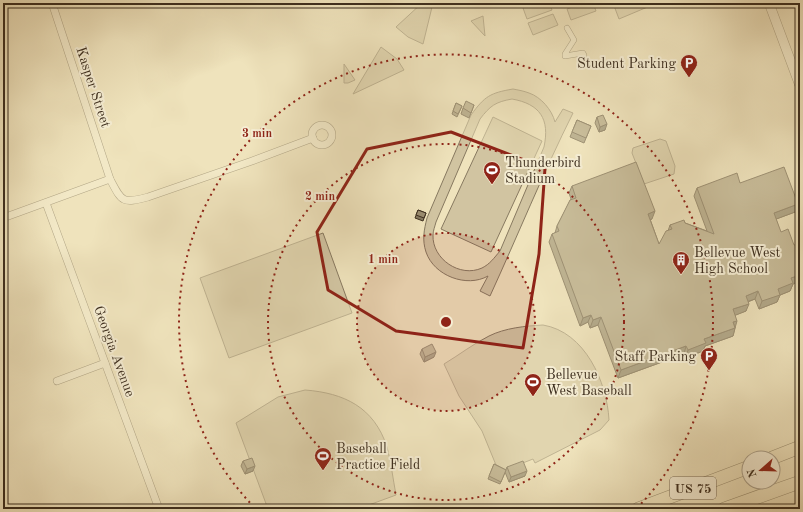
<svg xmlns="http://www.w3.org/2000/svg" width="803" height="512" font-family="'Old Standard TT',serif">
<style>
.green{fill:#d1c4a1;stroke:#877960;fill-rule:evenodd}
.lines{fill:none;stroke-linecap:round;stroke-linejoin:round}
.pedestrian-casing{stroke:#6a5b46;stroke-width:6}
.minor-casing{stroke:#6a5b46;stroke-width:8}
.tertiary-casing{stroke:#6a5b46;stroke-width:10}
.motorway-casing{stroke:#3d2e1e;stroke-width:14}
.pedestrian{stroke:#f5edd3;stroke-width:5}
.minor{stroke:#f5edd3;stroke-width:7}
.tertiary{stroke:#f5edd3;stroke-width:9}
.motorway{stroke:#efe3bc;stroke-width:13}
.wall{fill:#847860;stroke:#3d2e1e}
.shaded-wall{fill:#6c624e;stroke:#3d2e1e}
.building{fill:#9a8c70;stroke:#3d2e1e}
.marked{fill:none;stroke:#8f2418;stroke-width:3;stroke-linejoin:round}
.ring{fill:none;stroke:#8f2418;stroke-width:2;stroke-dasharray:2 4}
.labels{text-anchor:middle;stroke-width:4;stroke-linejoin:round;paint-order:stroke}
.shield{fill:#f5edd3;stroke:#746754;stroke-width:1}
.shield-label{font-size:13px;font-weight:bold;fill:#3d2e1e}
.poi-label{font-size:14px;fill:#3d2e1e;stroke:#f5edd3;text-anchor:start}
.street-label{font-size:14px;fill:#3d2e1e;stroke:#f5edd3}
.centre{fill:#8f2418;stroke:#f5edd3;stroke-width:2}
.ring-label{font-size:12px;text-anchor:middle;font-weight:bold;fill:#8f2418;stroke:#f5edd3;stroke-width:4;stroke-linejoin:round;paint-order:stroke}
</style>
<rect width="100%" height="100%" fill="#efe3bc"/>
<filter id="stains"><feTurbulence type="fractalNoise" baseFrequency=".005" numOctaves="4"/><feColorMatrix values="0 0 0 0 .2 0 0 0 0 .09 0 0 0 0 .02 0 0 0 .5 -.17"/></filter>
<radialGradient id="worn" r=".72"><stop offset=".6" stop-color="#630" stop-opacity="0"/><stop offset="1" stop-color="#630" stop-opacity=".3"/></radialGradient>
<g class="green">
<polygon points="422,3 433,3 423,44 408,37 396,27"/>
<polygon points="536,3 549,3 552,10 527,19 523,8"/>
<polygon points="583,3 593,3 596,11 571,20 567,9"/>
<polygon points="613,3 657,3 619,19"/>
<polygon points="553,14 558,25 533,35 528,23"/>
<polygon points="483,16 485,36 471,21"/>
<polygon points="381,47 397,59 404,70 353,94"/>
<polygon points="344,64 355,80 348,83 344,83"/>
<path d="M513,89C518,90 524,91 529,93C541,97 552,110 555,122L563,109L573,113C543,173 518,235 490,296L480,291L488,276C467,288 434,276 426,252C422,240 424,230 427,218L471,115C485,96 490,93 513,89ZM512,99C540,104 550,119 544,147L500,251C494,258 490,264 482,268C460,278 432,259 433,235C433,231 435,226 436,222L480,119C490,106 495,102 512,99Z"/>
<polygon points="493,117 542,141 491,252 441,229"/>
<polygon points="660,139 666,141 675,166 674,174 644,184 632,153 633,148"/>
<polygon points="323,233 352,313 229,358 200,278"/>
<path d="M543,325C585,332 607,382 609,420L600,430L535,463L533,459L505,470L496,465L482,431L459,396L444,364C459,355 473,344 489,336C505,328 525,326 543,325Z"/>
<path d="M305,390C344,393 374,407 387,447C391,462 393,479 396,495L358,509H268L236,423L278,397Z"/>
</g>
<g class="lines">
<defs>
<polyline id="pedestrian" points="567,28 574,40 565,54 565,56 583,53 584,55"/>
<g id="minor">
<path d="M52,3L110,179C122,202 122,204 148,197L252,161L313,138"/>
<circle cx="322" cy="135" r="10"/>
<polyline points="46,203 159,509"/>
<polyline points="3,218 110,179"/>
<polyline points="57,381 105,363"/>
</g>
<polyline id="tertiary" points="769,3 800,86"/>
<g id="motorway">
<polyline points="772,458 800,447"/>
<polyline points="638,509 749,467"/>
<polyline points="724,509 800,482"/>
</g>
</defs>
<use href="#pedestrian" class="pedestrian-casing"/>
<use href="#minor" class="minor-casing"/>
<use href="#tertiary" class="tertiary-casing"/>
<use href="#motorway" class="motorway-casing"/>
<use href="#pedestrian" class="pedestrian"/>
<use href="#minor" class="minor"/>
<use href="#tertiary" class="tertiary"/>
<use href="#motorway" class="motorway"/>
</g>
<g class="wall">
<polygon points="456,103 462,106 457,117 452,114"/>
<polygon points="474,105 469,118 461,114 463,108"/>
<polygon points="597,117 605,130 599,132 595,123"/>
<polygon points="577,120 591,126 584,143 570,137"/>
<polygon points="740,183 795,212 776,219 793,284 790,291 780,295 777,302 759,309 755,299 748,302 746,311 735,315 735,328 733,336 705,346 703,351 685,358 684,354 618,378 598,325 590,328 588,322 580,326 549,242 552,234 555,233 557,226 571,199 569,193 572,186 652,219 650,219 659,244 668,231 670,225 685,223 707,231 694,196 697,188"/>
<polygon points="418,210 426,213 423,221 415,218"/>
<polygon points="422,349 434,357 424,362 420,354"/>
<polygon points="243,461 253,471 245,474 241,466"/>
<polygon points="494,464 506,470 500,484 488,479"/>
<polygon points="507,467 525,476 509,482 505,472"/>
</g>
<g class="shaded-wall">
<polygon points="607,124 605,130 599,132 600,127"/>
<polygon points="798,204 795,212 771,221 774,213"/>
<polygon points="655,211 652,219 645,221 648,214"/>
<polygon points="800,275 800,281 793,284 790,291 780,295 777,302 759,309 762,301 791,278"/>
<polygon points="758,291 755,299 743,303 746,296"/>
<polygon points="749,304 746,311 731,317 733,309"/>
<polygon points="591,315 588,322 580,326 583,318"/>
<polygon points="601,317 598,325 590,328 593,320"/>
<polygon points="737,321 735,328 733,322"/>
<polygon points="735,328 733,336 705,346 703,351 685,358 688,350 704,339"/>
<polygon points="686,346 684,354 618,378 621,370"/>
<polygon points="436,352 434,357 424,362 425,357"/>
<polygon points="255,466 253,471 245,474 247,469"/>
<polygon points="527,471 525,476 509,482 511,477"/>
</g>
<g class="building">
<polygon points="466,101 474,105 471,113 463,108"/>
<polygon points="456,103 462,106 458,114 453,111"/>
<polygon points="603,115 607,124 600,127 597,117"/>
<polygon points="577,120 591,126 586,138 572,132"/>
<polygon points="636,162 655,211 648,214 659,244 666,231 672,229 670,225 684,220 685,223 714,234 697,188 737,173 740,183 784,167 798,204 774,213 781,232 788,229 794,245 796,245 800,254 800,275 791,278 793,283 778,289 780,295 762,301 758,291 746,296 749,304 733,309 737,321 733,322 735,328 704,339 706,343 688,350 686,346 621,370 601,317 593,320 591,315 583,318 552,234 559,231 557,226 570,200 576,198 572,186"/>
<polygon points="418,210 426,213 424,218 416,215"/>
<polygon points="432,344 436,352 425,357 422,349"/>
<polygon points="252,458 255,466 247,469 243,461"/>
<polygon points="523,461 527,471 511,477 507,467"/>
<polygon points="494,464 506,470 501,482 489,476"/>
</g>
<path d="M0 0H803V512H0ZM451,132L545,168L539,254L523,348L396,331L328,290L317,232L367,149Z" fill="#efe3bc" fill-opacity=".55" fill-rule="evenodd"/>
<path class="marked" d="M451,132L545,168L539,254L523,348L396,331L328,290L317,232L367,149Z"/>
<circle cx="446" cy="322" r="89" fill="#8f2418" fill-opacity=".12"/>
<g class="ring">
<circle cx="446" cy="322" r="89"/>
<circle cx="446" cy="322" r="178"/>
<path d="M254 507A267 267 0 1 1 638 507"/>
</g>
<defs>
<symbol id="parking-pin" viewBox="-11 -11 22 30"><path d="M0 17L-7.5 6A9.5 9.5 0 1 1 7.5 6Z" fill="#8f2418" stroke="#f5edd3"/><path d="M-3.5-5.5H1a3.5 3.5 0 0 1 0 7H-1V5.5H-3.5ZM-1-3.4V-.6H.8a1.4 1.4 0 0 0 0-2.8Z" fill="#fff"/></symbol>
<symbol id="stadium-pin" viewBox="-11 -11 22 30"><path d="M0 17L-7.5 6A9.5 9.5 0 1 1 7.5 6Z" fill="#8f2418" stroke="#f5edd3"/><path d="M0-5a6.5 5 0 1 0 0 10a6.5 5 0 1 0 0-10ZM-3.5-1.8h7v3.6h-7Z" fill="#fff"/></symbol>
<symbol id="building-pin" viewBox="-11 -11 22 30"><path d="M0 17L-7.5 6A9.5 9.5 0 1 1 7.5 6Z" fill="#8f2418" stroke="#f5edd3"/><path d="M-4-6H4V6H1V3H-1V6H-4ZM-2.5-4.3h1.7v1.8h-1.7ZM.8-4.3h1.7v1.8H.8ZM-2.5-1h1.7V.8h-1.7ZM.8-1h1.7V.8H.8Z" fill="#fff"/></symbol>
</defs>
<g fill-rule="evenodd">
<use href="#parking-pin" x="679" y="53" width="20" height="27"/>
<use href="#stadium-pin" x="482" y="160" width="20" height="27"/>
<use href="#building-pin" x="671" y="250" width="20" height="27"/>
<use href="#parking-pin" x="699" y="346" width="20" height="27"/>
<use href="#stadium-pin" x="523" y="372" width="20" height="27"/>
<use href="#stadium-pin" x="313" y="446" width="20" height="27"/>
</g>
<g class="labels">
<rect class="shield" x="670" y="477" width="46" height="22" rx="3"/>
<g class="shield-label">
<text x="693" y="493">US 75</text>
</g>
<g class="poi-label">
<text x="676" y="68" text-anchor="end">Student Parking</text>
<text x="505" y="167">Thunderbird<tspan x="505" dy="16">Stadium</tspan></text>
<text x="694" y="257">Bellevue West<tspan x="694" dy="16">High School</tspan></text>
<text x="696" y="361" text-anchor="end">Staff Parking</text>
<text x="546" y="379">Bellevue<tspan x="546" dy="16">West Baseball</tspan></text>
<text x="336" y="453">Baseball<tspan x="336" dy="16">Practice Field</tspan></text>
</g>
<g class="street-label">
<text transform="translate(94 87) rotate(72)" y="5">Kasper Street</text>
<text transform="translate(115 351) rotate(70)" y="5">Georgia Avenue</text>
</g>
</g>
<circle cx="446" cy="322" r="6" class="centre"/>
<g class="ring-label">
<text x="257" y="137">3 min</text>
<text x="320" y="200">2 min</text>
<text x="383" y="263">1 min</text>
</g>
<rect width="803" height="512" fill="none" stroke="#efe3bc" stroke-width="16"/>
<rect x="4" y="4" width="795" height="504" fill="none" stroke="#3d2e1e" stroke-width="2"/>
<rect x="8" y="8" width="787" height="496" fill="none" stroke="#3d2e1e"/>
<g transform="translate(761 470) rotate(250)"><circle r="19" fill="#f5edd3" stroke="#aba18b"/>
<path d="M0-3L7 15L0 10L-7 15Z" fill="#8f2418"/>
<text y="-6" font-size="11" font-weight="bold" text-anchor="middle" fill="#3d2e1e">N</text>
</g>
<rect width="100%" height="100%" filter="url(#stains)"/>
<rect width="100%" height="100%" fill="url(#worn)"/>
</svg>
